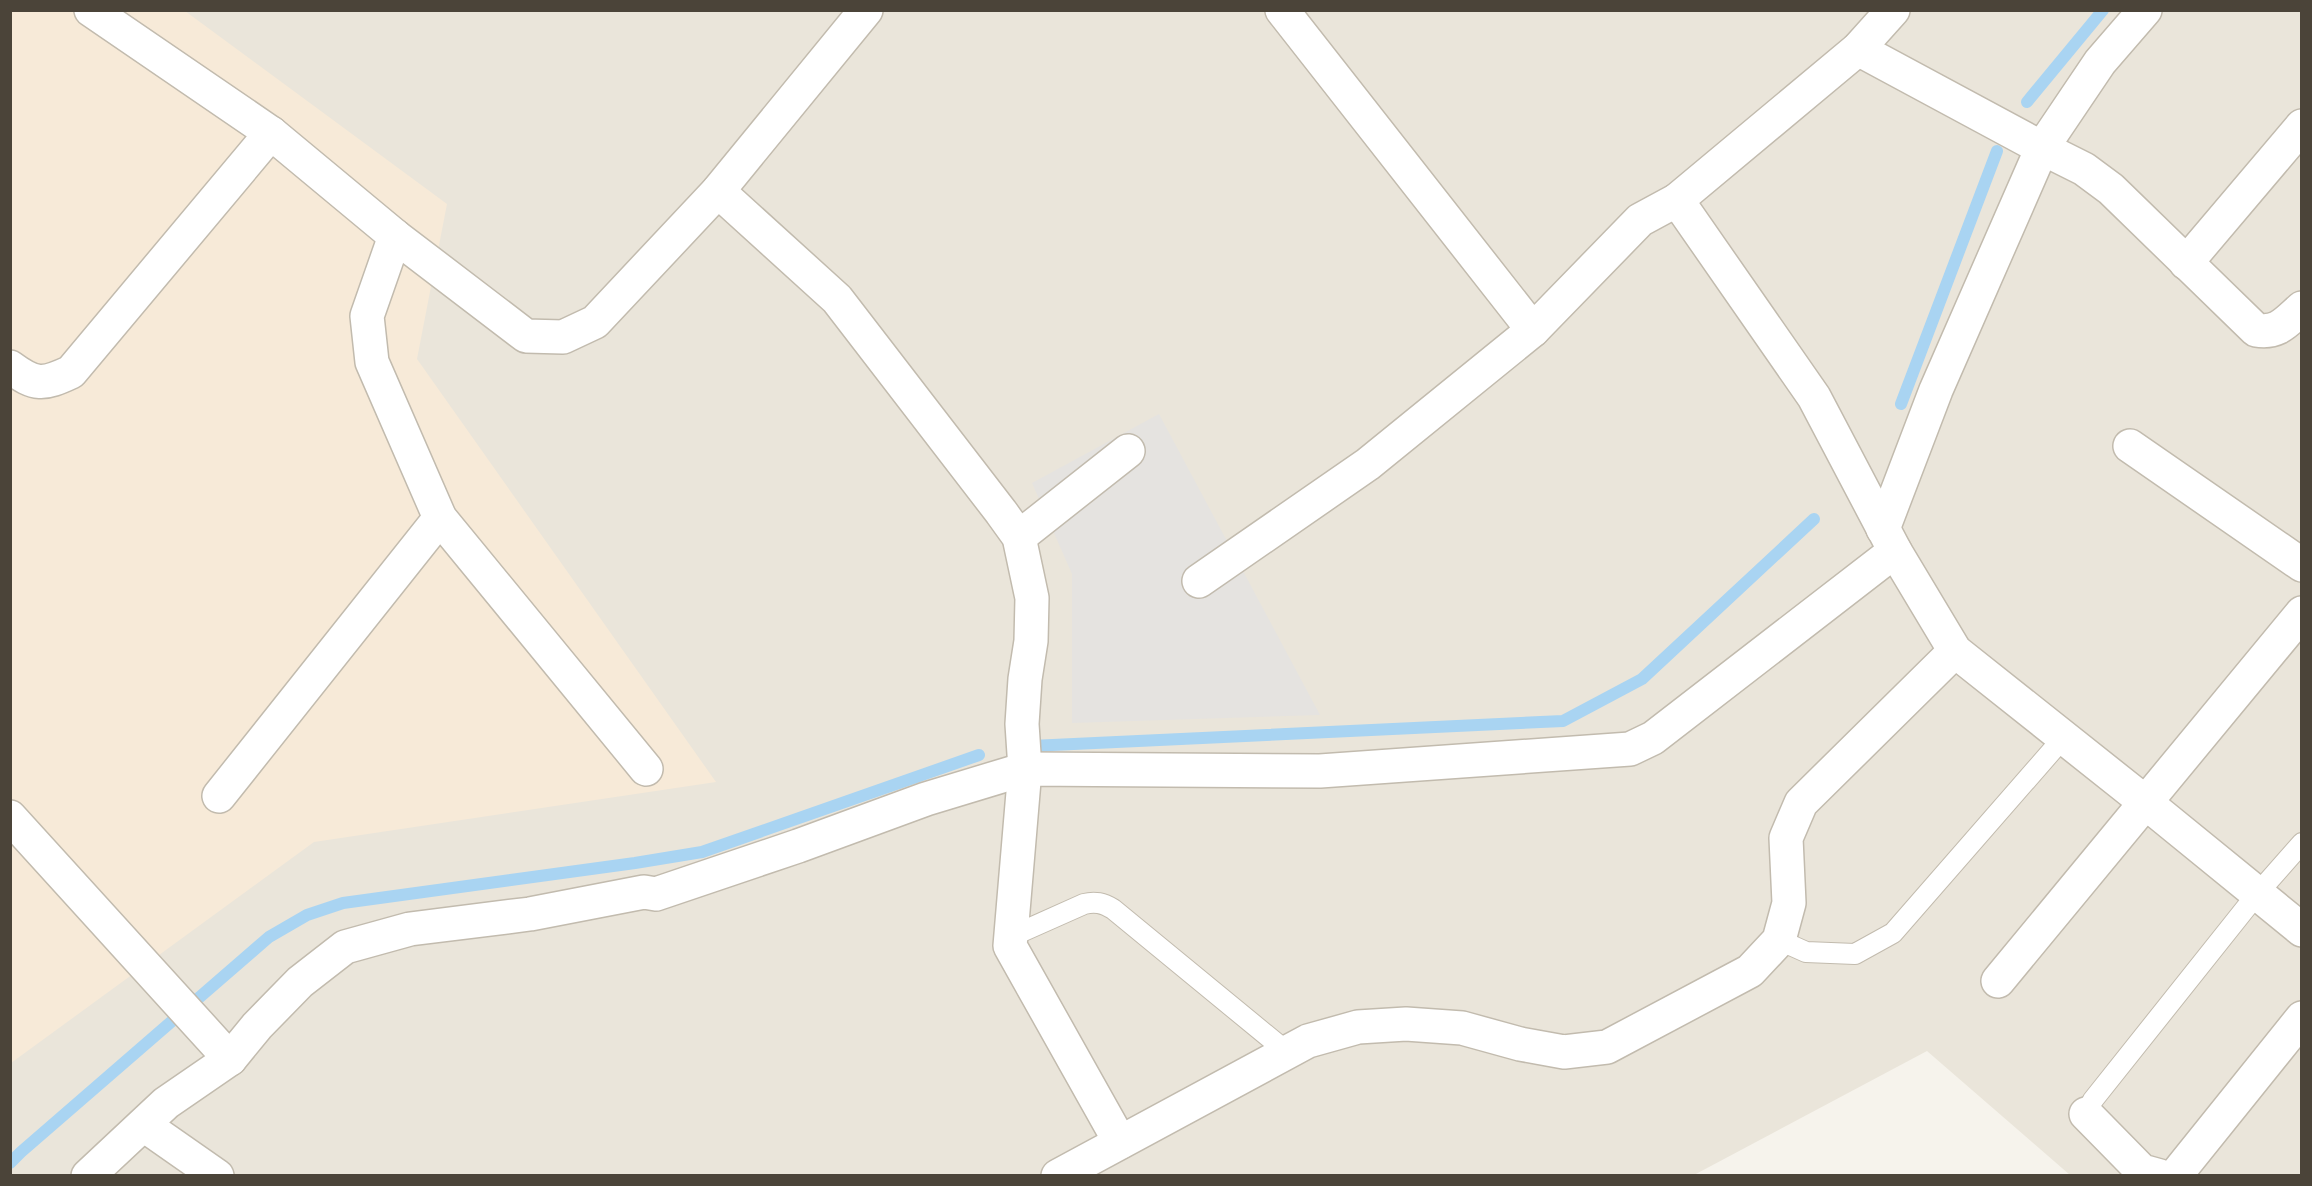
<svg xmlns="http://www.w3.org/2000/svg" width="2312" height="1186" font-family="'Noto Sans',sans-serif">
<style>
.residential{fill:#eae5da}
.commercial{fill:#f7ead8}
.parking{fill:#e5e3e0}
.lines{fill:none;stroke-linecap:round;stroke-linejoin:round}
.stream{stroke:#a9d4f2;stroke-width:12}
.service-casing{stroke:#c2bbae;stroke-width:22}
.minor-casing{stroke:#c2bbae;stroke-width:36}
.service{stroke:#fff;stroke-width:20}
.minor{stroke:#fff;stroke-width:33}
</style>
<rect width="100%" height="100%" fill="#f6f3ec"/>
<polygon class="residential" points="10,11 2301,11 2301,1175 2070,1175 1927,1051 1694,1175 11,1175"/>
<polygon class="commercial" points="11,11 185,11 447,204 417,359 716,782 314,842 11,1063"/>
<polygon class="parking" points="1159,414 1320,715 1072,723 1072,574 1032,483"/>
<g class="lines">
<g class="stream">
<polyline points="2027,102 2103,10"/>
<polyline points="1901,404 1997,151"/>
<polyline points="1031,746 1563,721 1642,679 1814,519"/>
<polyline points="10,1163 21,1152 269,937 307,915 343,903 635,863 702,852 979,755"/>
</g>
<defs>
<g id="service">
<path d="M1010,937L1084,904C1095,901 1103,903 1113,909L1287,1052"/>
<polyline points="1779,940 1806,952 1855,954 1893,933 2064,737"/>
<polyline points="2086,1114 2093,1100 2257,894 2302,843"/>
</g>
<g id="minor">
<polyline points="91,10 271,133 395,236 526,336 563,337 595,322 718,191 866,10"/>
<polyline points="1282,10 1533,330 1640,220 1677,200 1814,397 1895,551 1955,651 2145,802 2302,930"/>
<path d="M1858,49L2042,148L2084,169L2111,189L2256,330C2278,334 2286,322 2302,308"/>
<polyline points="718,191 837,299 1001,512 1019,537 1032,598 1031,641 1025,679 1022,724 1025,769 1010,946 1120,1142"/>
<polyline points="1677,200 1858,49 1893,10"/>
<polyline points="395,236 367,316 372,362 440,518 646,769"/>
<polyline points="2186,263 2302,126"/>
<path d="M10,367C36,386 43,385 71,372L271,133"/>
<polyline points="2130,446 2302,565"/>
<polyline points="1883,529 1936,390 2042,148 2100,62 2145,10"/>
<polyline points="1019,537 1128,451"/>
<polyline points="1199,581 1368,464 1533,330"/>
<polyline points="219,796 440,518"/>
<polyline points="10,817 230,1059"/>
<polyline points="1998,981 2302,613"/>
<polyline points="2086,1114 2142,1171 2160,1176"/>
<polyline points="144,1125 217,1176"/>
<polyline points="88,1176 166,1103 230,1059 257,1026 300,982 345,947 410,929 530,914 644,892 656,894 798,846 926,799 1025,769 1320,771 1630,749 1653,738 1895,551"/>
<polyline points="1058,1176 1308,1041 1358,1027 1406,1024 1462,1028 1520,1044 1564,1052 1607,1047 1750,971 1779,940 1789,903 1786,838 1801,803 1955,651"/>
<polyline points="2175,1176 2302,1018"/>
</g>
</defs>
<use href="#service" class="service-casing"/>
<use href="#minor" class="minor-casing"/>
<use href="#service" class="service"/>
<use href="#minor" class="minor"/>
</g>
<rect width="2312" height="1186" fill="none" stroke="#4b4439" stroke-width="24"/>
</svg>
